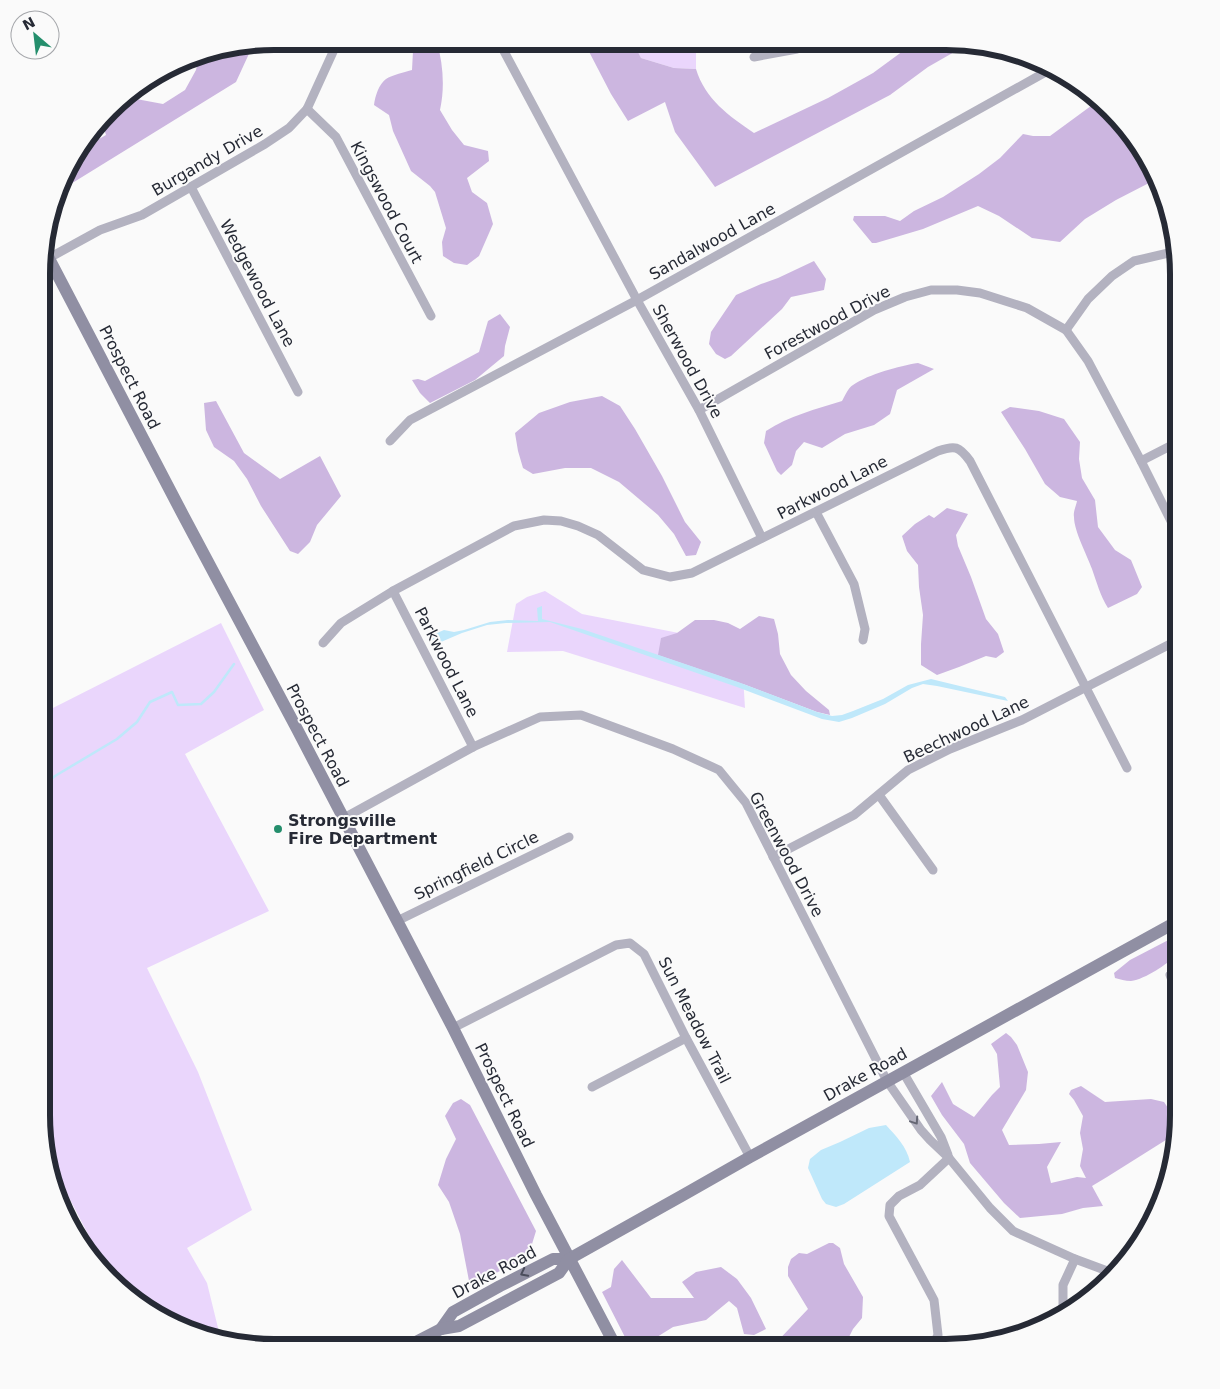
<svg xmlns="http://www.w3.org/2000/svg" width="1220" height="1389" font-family="'DejaVu Sans',sans-serif">
<style>
.green{fill:#ead6fc}
.forest{fill:#ccb6e0}
.water{fill:#bfe8fa}
.lines{fill:none;stroke-linecap:round;stroke-linejoin:round}
.stream{stroke:#bfe8fa;stroke-width:2.5}
.street{stroke:#b3b2c0;stroke-width:9}
.secondary{stroke:#908fa3;stroke-width:12}
.oneway{stroke:#656774}
.oneway2{stroke:#4b4d5c}
.poi-dot{fill:#248e6c;stroke:#fafafa;stroke-width:2}
.labels{text-anchor:middle;stroke-width:4;stroke-linejoin:round;paint-order:stroke}
.street-label{font-size:16px;fill:#262a35;stroke:#fafafa}
.poi-label{font-size:16px;font-weight:bold;fill:#262a35;stroke:#fafafa;text-anchor:start}
.rim{fill:none;stroke:#262a35;stroke-width:6}
</style>
<rect width="100%" height="100%" fill="#fafafa"/>
<g class="green">
<polygon points="633,42 692,42 696,44 696,69 674,68 641,58"/>
<polygon points="545,591 582,614 689,635 743,676 745,708 563,651 507,652 516,604 527,597"/>
<polygon points="221,623 264,710 185,754 269,911 147,968 198,1072 252,1210 187,1248 207,1283 220,1336 158,1317 105,1267 46,1153 42,1130 42,714 45,712"/>
</g>
<g class="forest">
<path d="M409,42H437C443,64 445,87 440,110L452,130L464,145L488,151L489,161L467,178L472,192L487,203L493,224L479,256L467,265L454,263L443,256L442,242L446,228L435,192L430,186L411,171L393,131L389,115L374,105C375,96 379,84 386,79C392,75 405,72 412,70L413,51Z"/>
<path d="M584,42H633L641,58L674,68L696,69C705,99 729,116 754,133L828,98L873,73L903,51L917,43H970L928,67L890,95L715,187L675,132L665,102L628,121L611,94Z"/>
<polygon points="253,45 236,82 61,190 72,158 86,141 92,143 106,135 102,122 113,108 131,98 163,104 185,90 196,70 200,53"/>
<polygon points="1095,103 1140,145 1161,189 1149,183 1116,200 1085,219 1060,242 1032,238 999,216 978,206 923,229 876,243 872,243 853,220 854,216 885,216 900,221 914,211 943,197 979,174 1000,158 1023,134 1033,136 1050,136"/>
<polygon points="814,261 826,279 824,290 791,297 782,309 731,356 725,359 716,354 709,344 711,332 736,295 761,284 778,278"/>
<polygon points="500,314 510,327 505,346 504,356 475,380 430,403 420,393 412,380 418,379 425,381 479,352 488,321"/>
<path d="M918,363L934,369L897,390L890,414L874,425L845,434L822,448L804,442L796,451L792,465L781,475L777,471L764,443L766,431C789,416 816,409 842,401C845,396 848,388 853,385C869,374 899,366 918,363Z"/>
<polygon points="602,396 620,406 635,429 662,476 685,522 701,542 696,555 686,556 674,534 658,515 619,482 591,468 565,468 533,474 523,468 518,451 515,433 539,413 570,402"/>
<polygon points="216,401 244,453 280,479 320,456 341,496 317,525 310,542 298,554 290,551 261,506 247,479 234,461 214,447 206,430 204,403"/>
<path d="M1010,407L1039,411L1064,419L1080,442L1079,459L1082,478L1095,500L1098,527L1115,550L1131,560L1142,587L1137,594L1108,608C1100,595 1097,583 1092,569C1087,555 1074,531 1074,517C1073,512 1076,506 1077,501L1060,497L1045,484L1025,449L1001,412Z"/>
<polygon points="947,508 968,514 956,535 958,546 971,577 986,619 998,634 1004,652 996,658 986,656 959,667 937,675 921,665 921,644 923,615 919,587 918,565 907,551 902,536 915,524 929,515 934,518"/>
<polygon points="759,616 774,619 778,634 780,654 791,675 806,691 829,710 830,715 817,712 743,684 658,655 661,638 677,633 695,620 714,620 728,623 740,629"/>
<path d="M1178,935V955C1166,964 1146,979 1131,981C1125,981 1120,979 1115,978L1114,973L1130,960Z"/>
<polygon points="1006,1033 1011,1037 1017,1045 1028,1072 1026,1090 1002,1130 1009,1145 1039,1144 1061,1142 1047,1167 1051,1183 1077,1177 1086,1178 1080,1166 1083,1149 1080,1133 1083,1116 1074,1100 1069,1094 1071,1090 1081,1086 1105,1102 1151,1099 1164,1102 1178,1123 1177,1133 1107,1177 1092,1186 1103,1206 1083,1208 1062,1214 1020,1218 1004,1203 970,1163 964,1144 942,1115 931,1096 942,1082 953,1104 974,1117 992,1095 1000,1087 997,1054 991,1044"/>
<polygon points="461,1099 470,1105 536,1231 528,1257 470,1286 460,1234 449,1202 438,1185 446,1159 456,1139 445,1116 453,1103"/>
<polygon points="829,1243 833,1243 840,1248 844,1264 863,1297 862,1318 853,1329 844,1347 772,1347 808,1309 788,1276 788,1267 791,1259 799,1253 807,1254"/>
<polygon points="622,1260 651,1298 694,1298 682,1282 696,1272 721,1267 737,1279 751,1298 766,1329 754,1335 744,1334 737,1308 729,1301 706,1320 673,1327 657,1337 655,1347 630,1347 602,1292 611,1287 614,1269"/>
</g>
<g class="water">
<polygon points="542,606 542,619 582,629 738,682 817,712 832,716 842,715 853,711 883,699 908,685 931,679 1005,697 1008,701 937,686 923,684 912,688 885,704 852,718 839,722 822,719 737,687 550,622 506,623 487,625 462,633 434,645 430,636 444,630 454,632 464,630 490,622 508,620 538,621 537,608"/>
<path d="M886,1125C896,1136 907,1147 910,1162L844,1204L836,1207L826,1204L822,1199L808,1168L810,1159L821,1150L840,1142L869,1128Z"/>
</g>
<g class="lines">
<polyline class="stream" points="42,786 55,776 117,739 137,722 150,702 172,692 178,705 201,704 214,692 234,664"/>
<g class="street">
<polyline points="499,42 637,300 699,410 762,538"/>
<polyline points="754,57 797,49 809,43"/>
<polyline points="307,109 336,137 431,316"/>
<polyline points="191,187 298,392"/>
<polyline points="49,258 100,230 142,215 265,144 289,128 307,109 338,41"/>
<polyline points="1066,330 1088,299 1112,276 1134,261 1177,251"/>
<polyline points="699,410 874,310 905,297 931,290 957,290 980,293 1027,308 1066,330 1088,361 1141,461 1178,535"/>
<polyline points="390,441 410,420 637,300 1051,69"/>
<polyline points="1141,461 1178,442"/>
<polyline points="816,512 854,584 865,629 863,640"/>
<polyline points="393,591 473,747"/>
<path d="M323,643L341,623L393,591L514,526L544,520L561,521L578,526L598,535L643,570L670,577L692,573L938,451C955,445 959,446 970,461L1127,768"/>
<polyline points="879,795 933,870"/>
<polyline points="344,818 473,747 540,717 581,715 673,749 719,770 746,803 887,1081 921,1130 930,1140 949,1158 990,1208 1013,1231 1075,1259 1110,1272"/>
<polyline points="773,857 854,815 908,770 950,749 1022,720 1178,640"/>
<polyline points="397,921 569,837"/>
<polyline points="1178,970 1170,975 1178,996"/>
<polyline points="453,1028 616,945 630,943 644,954 686,1038 750,1157"/>
<polyline points="903,1072 941,1137 948,1155"/>
<polyline points="592,1087 686,1038"/>
<polyline points="1063,1315 1063,1285 1075,1259"/>
<polyline points="932,1347 938,1335 934,1300 889,1216 890,1205 899,1196 920,1185 949,1158"/>
</g>
<g class="secondary">
<polyline points="43,247 183,515 297,729 453,1028 536,1195 616,1347"/>
<polyline points="441,1329 453,1312 500,1286 553,1259 569,1259"/>
<polyline points="406,1347 441,1329 459,1326 559,1273 569,1259 685,1194 750,1157 1178,921"/>
</g>
</g>
<defs><path id="oneway-chevron" d="M-2-3.5L2.5 0L-2 3.5" fill="none" stroke-width="1.6" stroke-linecap="round" stroke-linejoin="round" transform="scale(1.25)"/></defs>
<use class="oneway" href="#oneway-chevron" transform="translate(915 1121) rotate(56)"/>
<use class="oneway2" href="#oneway-chevron" transform="translate(524 1273) rotate(153)"/>
<circle class="poi-dot" cx="278" cy="829" r="5"/>
<g class="labels">
<g class="street-label">
<text transform="translate(207 160) rotate(-30)" y="6">Burgandy Drive</text>
<text transform="translate(387 202) rotate(62)" y="6">Kingswood Court</text>
<text transform="translate(712 241) rotate(-29)" y="6">Sandalwood Lane</text>
<text transform="translate(258 283) rotate(62)" y="6">Wedgewood Lane</text>
<text transform="translate(827 322) rotate(-28)" y="6">Forestwood Drive</text>
<text transform="translate(688 361) rotate(61)" y="6">Sherwood Drive</text>
<text transform="translate(130 377) rotate(63)" y="6">Prospect Road</text>
<text transform="translate(832 487) rotate(-27)" y="6">Parkwood Lane</text>
<text transform="translate(447 662) rotate(63)" y="6">Parkwood Lane</text>
<text transform="translate(966 729) rotate(-25)" y="6">Beechwood Lane</text>
<text transform="translate(318 735) rotate(62)" y="6">Prospect Road</text>
<text transform="translate(787 854) rotate(62)" y="6">Greenwood Drive</text>
<text transform="translate(476 865) rotate(-26)" y="6">Springfield Circle</text>
<text transform="translate(695 1020) rotate(63)" y="6">Sun Meadow Trail</text>
<text transform="translate(865 1074) rotate(-29)" y="6">Drake Road</text>
<text transform="translate(505 1095) rotate(64)" y="6">Prospect Road</text>
<text transform="translate(494 1272) rotate(-28)" y="6">Drake Road</text>
</g>
<g class="poi-label">
<text x="288" y="826">Strongsville<tspan x="288" dy="18">Fire Department</tspan></text>
</g>
</g>
<path d="M0 0H1220V1389H0ZM274 50H946A224 224 0 0 1 1170 274V1115A224 224 0 0 1 946 1339H274A224 224 0 0 1 50 1115V274A224 224 0 0 1 274 50Z" fill="#fafafa" fill-rule="evenodd"/>
<path class="rim" d="M274 50H946A224 224 0 0 1 1170 274V1115A224 224 0 0 1 946 1339H274A224 224 0 0 1 50 1115V274A224 224 0 0 1 274 50Z"/>
<g transform="translate(35 35) rotate(332)"><circle r="24" fill="#fafafa" stroke="#a5a7ab"/>
<path d="M0-4L9 19L0 12L-9 19Z" fill="#248e6c"/>
<text y="-8" font-size="14" font-weight="bold" text-anchor="middle" fill="#262a35">N</text>
</g>
</svg>
